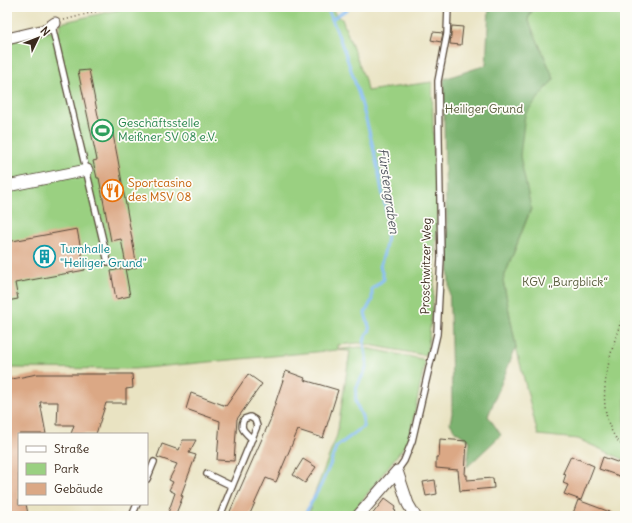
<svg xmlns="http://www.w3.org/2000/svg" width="632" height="523" font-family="Delius,sans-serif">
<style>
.green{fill:#9ad081;stroke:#6a7d50}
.forest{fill:#7bb26f;stroke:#5b6e46}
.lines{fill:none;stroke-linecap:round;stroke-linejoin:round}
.stream{stroke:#83bbf4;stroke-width:3}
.building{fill:#dba885}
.lane-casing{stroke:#554637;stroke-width:8}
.street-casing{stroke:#554637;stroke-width:13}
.path{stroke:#554637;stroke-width:1.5;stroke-dasharray:1 3;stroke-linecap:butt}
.lane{stroke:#fff;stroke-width:5.5}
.street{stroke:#fff;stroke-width:11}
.labels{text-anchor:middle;stroke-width:3.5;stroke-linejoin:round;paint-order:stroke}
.park-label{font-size:12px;fill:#585c3c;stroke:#fdfcf7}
.leisure-label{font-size:12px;fill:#27864d;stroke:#fdfcf7;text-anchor:start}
.food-label{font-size:12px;fill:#c56008;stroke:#fdfcf7;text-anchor:start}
.culture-label{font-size:12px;fill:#0d838f;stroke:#fdfcf7;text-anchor:start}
.street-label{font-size:12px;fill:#3b2a1e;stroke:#fdfcf7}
.water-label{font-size:13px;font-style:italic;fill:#51565e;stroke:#fdfcf7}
</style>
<rect width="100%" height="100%" fill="#fdfcf7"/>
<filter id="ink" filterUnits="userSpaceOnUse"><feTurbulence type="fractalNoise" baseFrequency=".025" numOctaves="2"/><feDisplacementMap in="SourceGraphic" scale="8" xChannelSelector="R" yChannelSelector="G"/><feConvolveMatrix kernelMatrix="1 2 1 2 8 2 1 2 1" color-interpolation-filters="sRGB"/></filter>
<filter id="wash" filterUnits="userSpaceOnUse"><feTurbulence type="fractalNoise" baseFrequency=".012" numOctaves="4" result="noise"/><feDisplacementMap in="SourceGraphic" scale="16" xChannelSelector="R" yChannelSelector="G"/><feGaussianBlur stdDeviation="0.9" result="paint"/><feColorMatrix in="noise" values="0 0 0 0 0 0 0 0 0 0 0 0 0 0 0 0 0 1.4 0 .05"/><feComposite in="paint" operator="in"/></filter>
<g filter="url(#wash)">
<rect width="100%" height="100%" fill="#e9e3c2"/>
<g class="green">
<polygon points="130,7 332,7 335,14 342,19 365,80 367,91 432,82 434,164 438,203 433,302 427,353 423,355 359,343 338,345 338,350 360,347 422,359 425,362 409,440 350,516 308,516 311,507 311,503 337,435 350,351 337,350 134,369 7,368 7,42 61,29 60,23"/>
<polygon points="534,7 625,7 625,460 578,439 538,435 516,347 503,280 531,209 519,155 525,114 554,79 528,19"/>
</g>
<path class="forest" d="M489,7H534L528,19L554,79L525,114L520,156L531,208L503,280L516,347L488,416L501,435L467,467L470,441L455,431L450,423L452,413C452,301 443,190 444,79L486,65Z"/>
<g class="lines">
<g class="stream">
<polyline points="332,19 351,7"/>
<path d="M304,516L321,485L330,465L336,447L363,427C365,415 357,410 356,401C354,383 362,381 366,368C370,354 357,344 370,330L365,313L372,300V289L384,279L380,266C384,255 387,243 387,230C388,217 385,204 382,191C371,128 352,66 327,7"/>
</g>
</g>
<g id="blocks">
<g class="building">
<polygon points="452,26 463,27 461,45 450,44"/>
<polygon points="433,32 443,33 441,42 431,40"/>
<polygon points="89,70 100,126 111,124 118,160 137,267 127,270 121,239 111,241 99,178 97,178 93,161 97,160 78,71"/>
<polygon points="77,229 85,270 15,283 18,299 7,301 7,242"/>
<polygon points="125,268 130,296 116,299 111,271"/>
<polygon points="286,371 305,378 304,380 338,390 323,438 298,430 276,482 266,478 249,516 228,516 272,416 271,416"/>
<polygon points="37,374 132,374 133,388 126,389 126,403 106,403 96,434 71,434 74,425 57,425 58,402 40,402 46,434 19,434 19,505 26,504 28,514 8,516 7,380"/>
<polygon points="248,374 262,384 237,419 234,461 217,460 220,421 186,409 191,393 226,406"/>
<polygon points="440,439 467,441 465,475 467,475 467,480 493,478 494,488 460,491 458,470 436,468 436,457 439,457"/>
<polygon points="183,440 196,440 189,453 196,455 181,495 183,496 175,516 167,516 175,493 169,490 173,482 169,480 177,464 157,457 162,444 179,450"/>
<polygon points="571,456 594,466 581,500 564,494 568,485 563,483 566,474 563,473"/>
<polygon points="603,457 625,465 625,478 599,469"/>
<polygon points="303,459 316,467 305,483 293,475"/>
<polygon points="435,480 437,494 426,496 423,482"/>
<polygon points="385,498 396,506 394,510 396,511 392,516 371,516"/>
<polygon points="578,500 618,515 618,516 572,516"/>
</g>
</g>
</g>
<g filter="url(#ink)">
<use href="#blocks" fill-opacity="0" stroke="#554637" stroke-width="1"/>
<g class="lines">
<defs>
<g id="lane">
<polyline points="52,26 108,262"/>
<polyline points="397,471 404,461 412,441 437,334 441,258 438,81 447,34 448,7"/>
<polyline points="207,474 232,486"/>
<polyline points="147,479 154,462"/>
<polyline points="132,516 137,504"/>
<path d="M220,516C232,486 245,456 257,426L255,420L250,417L244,419C239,429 245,432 252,439"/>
</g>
<g id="street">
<polyline points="7,39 45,30 55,23"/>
<polyline points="7,186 87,170"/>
<polyline points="358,516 397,471 408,504 415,516"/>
</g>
</defs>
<use href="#lane" class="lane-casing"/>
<use href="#street" class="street-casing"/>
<g class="path">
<polyline points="64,20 113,7"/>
<path d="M625,310C611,350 587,415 625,448"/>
</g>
<use href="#lane" class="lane"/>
<use href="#street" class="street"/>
</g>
</g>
<defs>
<symbol id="stadium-ring" viewBox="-11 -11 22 22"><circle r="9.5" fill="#fdfcf7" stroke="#2e9e5b" stroke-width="1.5"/><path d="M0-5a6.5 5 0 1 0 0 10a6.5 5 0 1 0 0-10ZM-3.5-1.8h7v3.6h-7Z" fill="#2e9e5b"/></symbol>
<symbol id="restaurant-ring" viewBox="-11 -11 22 22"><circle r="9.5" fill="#fdfcf7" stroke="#e8710a" stroke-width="1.5"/><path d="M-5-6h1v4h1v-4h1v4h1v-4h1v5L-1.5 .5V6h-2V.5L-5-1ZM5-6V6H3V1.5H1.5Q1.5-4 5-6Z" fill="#e8710a"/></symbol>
<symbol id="building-ring" viewBox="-11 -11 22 22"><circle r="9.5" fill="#fdfcf7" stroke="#0f9aa8" stroke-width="1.5"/><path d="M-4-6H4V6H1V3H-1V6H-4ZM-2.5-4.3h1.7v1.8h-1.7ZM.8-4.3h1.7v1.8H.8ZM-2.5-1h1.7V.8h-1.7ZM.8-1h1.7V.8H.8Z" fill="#0f9aa8"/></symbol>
</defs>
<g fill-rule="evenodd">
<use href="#stadium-ring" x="90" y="118" width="25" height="25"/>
<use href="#restaurant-ring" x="100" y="178" width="25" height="25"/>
<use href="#building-ring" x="32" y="244" width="25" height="25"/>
</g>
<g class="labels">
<g class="park-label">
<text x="484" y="113">Heiliger Grund</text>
<text x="565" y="286">KGV „Burgblick“</text>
</g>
<g class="leisure-label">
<text x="118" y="127">Geschäftsstelle<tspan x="118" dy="14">Meißner SV 08 e.V.</tspan></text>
</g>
<g class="food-label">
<text x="128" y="187">Sportcasino<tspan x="128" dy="14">des MSV 08</tspan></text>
</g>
<g class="culture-label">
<text x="60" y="253">Turnhalle<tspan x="60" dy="14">"Heiliger Grund"</tspan></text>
</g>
<g class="street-label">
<text transform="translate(426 266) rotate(-89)" y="4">Proschwitzer Weg</text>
</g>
<g class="water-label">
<text transform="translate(389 191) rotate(82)" y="5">Fürstengraben</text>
</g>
</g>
<rect width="632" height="523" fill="none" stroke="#fdfcf7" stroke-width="24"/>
<rect x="18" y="433" width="130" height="72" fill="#fdfcf7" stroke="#afa8a0"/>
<rect x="26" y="446" width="20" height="6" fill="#ffffff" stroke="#afa8a0"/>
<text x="54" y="453" font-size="12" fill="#3b2a1e">Straße</text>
<rect x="26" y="463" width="20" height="12" fill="#9ad081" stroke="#afa8a0"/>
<text x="54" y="473" font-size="12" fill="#3b2a1e">Park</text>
<rect x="26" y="483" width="20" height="12" fill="#dba885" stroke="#afa8a0"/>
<text x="54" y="493" font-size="12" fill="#3b2a1e">Gebäude</text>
<g transform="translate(38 38) rotate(47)" stroke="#fdfcf7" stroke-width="3" paint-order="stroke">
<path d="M0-3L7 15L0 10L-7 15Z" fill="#3b2a1e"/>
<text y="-6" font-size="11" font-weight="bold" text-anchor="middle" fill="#3b2a1e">N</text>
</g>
</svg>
